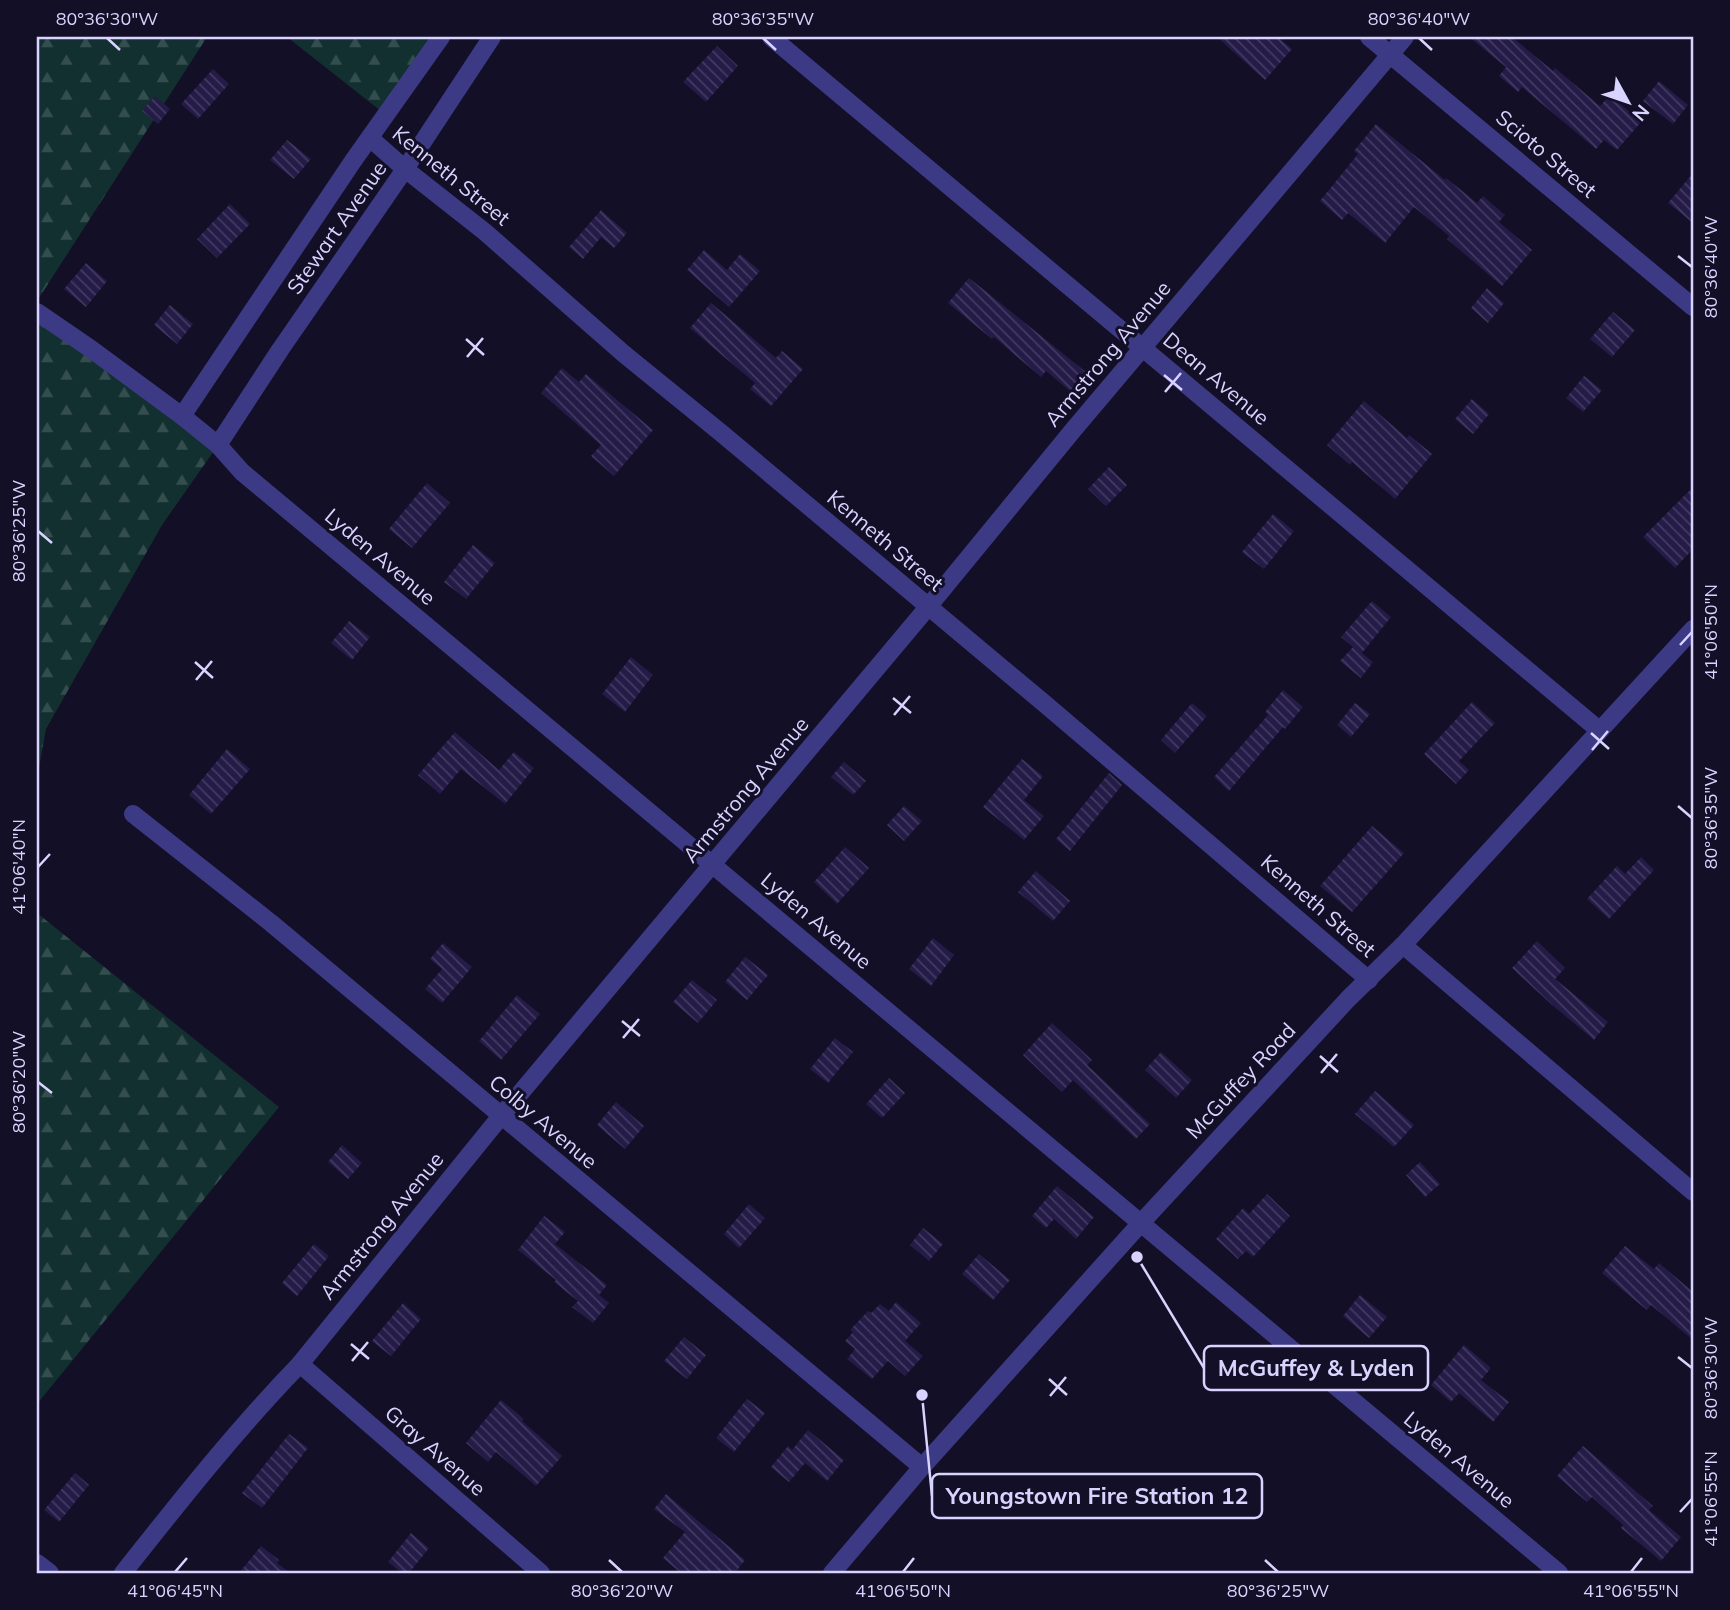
<svg xmlns="http://www.w3.org/2000/svg" width="1730" height="1610" font-family="Mulish,sans-serif">
<style>
.forest{fill:url(#forest-firs)}
.building{fill:url(#building-back-hatch)}
.lines{fill:none;stroke-linecap:round;stroke-linejoin:round}
.minor{stroke:#3d3a85;stroke-width:18}
.tertiary{stroke:#3d3a85;stroke-width:18}
.ticks{fill:none;stroke:#d9d4ff;stroke-width:2.5}
.labels{text-anchor:middle;stroke-width:6;stroke-linejoin:round;paint-order:stroke}
.street-label{font-size:21px;fill:#d9d4ff;stroke:#130f26}
.leader{fill:none;stroke:#d9d4ff;stroke-width:2.5}
.callout-dot{fill:#d9d4ff;stroke:#130f26;stroke-width:2.5}
.callout{fill:#130f26;stroke:#d9d4ff;stroke-width:2.5}
.callout-label{font-size:23px;text-anchor:middle;font-weight:bold;fill:#d9d4ff}
.neatline{fill:none;stroke:#d9d4ff;stroke-width:2.5}
.ticks-label{font-size:18px;text-anchor:middle;fill:#d9d4ff}
</style>
<defs>
<pattern id="forest-firs" width="22" height="20" patternUnits="userSpaceOnUse" patternTransform="scale(1.75)"><rect width="22" height="20" fill="#12302f"/><path d="M5 1l3.5 6h-7zM16 11l3.5 6h-7z" fill="#344d4e"/></pattern>
<pattern id="building-back-hatch" width="6" height="6" patternUnits="userSpaceOnUse" patternTransform="scale(1.75)"><rect width="6" height="6" fill="#241b47"/><path d="M-1 5l2 2M0 0l6 6M5-1l2 2" fill="none" stroke="#433b63"/></pattern>
</defs>
<rect width="100%" height="100%" fill="#130f26"/>
<g class="forest">
<polygon points="37,37 207,37 37,301"/>
<polygon points="287,37 441,37 386,115"/>
<polygon points="37,312 218,445 162,525 46,729 37,779"/>
<polygon points="37,913 279,1107 37,1404"/>
</g>
<g class="building">
<polygon points="1217,37 1278,37 1292,49 1265,80"/>
<polygon points="1469,37 1512,37 1553,71 1555,68 1600,106 1610,95 1641,122 1617,150 1604,140 1596,149 1522,87 1518,92 1499,76 1506,67"/>
<polygon points="717,46 738,66 706,102 683,82"/>
<polygon points="213,69 229,84 198,119 181,104"/>
<polygon points="1659,81 1688,105 1673,124 1643,101"/>
<polygon points="155,96 170,109 158,124 142,111"/>
<polygon points="1376,124 1445,180 1446,178 1477,203 1483,196 1505,215 1499,222 1532,250 1502,286 1447,239 1449,236 1414,207 1385,243 1348,213 1342,220 1320,201 1358,154 1354,151"/>
<polygon points="287,140 311,159 294,179 270,160"/>
<polygon points="1693,173 1693,223 1668,203"/>
<polygon points="230,204 250,224 217,258 197,239"/>
<polygon points="601,210 627,233 614,248 601,237 583,259 569,247"/>
<polygon points="704,250 727,270 740,254 760,271 729,307 687,270"/>
<polygon points="86,263 107,281 86,307 64,289"/>
<polygon points="969,278 1086,372 1070,391 1046,371 1041,377 994,337 992,339 948,303"/>
<polygon points="1487,288 1504,303 1488,323 1471,308"/>
<polygon points="711,303 776,358 782,351 803,369 771,406 750,389 755,383 690,328"/>
<polygon points="170,305 193,324 177,344 154,325"/>
<polygon points="1613,312 1635,330 1612,357 1590,339"/>
<polygon points="562,368 579,382 586,374 653,430 614,476 591,456 601,445 541,393"/>
<polygon points="1584,376 1602,390 1583,412 1566,398"/>
<polygon points="1472,399 1489,414 1473,434 1455,419"/>
<polygon points="1364,401 1407,438 1409,435 1432,454 1395,499 1352,462 1350,465 1327,445"/>
<polygon points="1109,467 1127,485 1106,506 1088,489"/>
<polygon points="427,483 450,503 412,548 389,529"/>
<polygon points="1693,487 1693,549 1675,568 1643,537"/>
<polygon points="1273,514 1294,531 1264,569 1242,552"/>
<polygon points="473,545 495,563 466,599 444,582"/>
<polygon points="1372,601 1391,617 1362,653 1373,662 1361,678 1340,661 1353,647 1341,637"/>
<polygon points="349,621 370,637 352,660 331,643"/>
<polygon points="631,657 653,675 625,712 602,694"/>
<polygon points="1283,690 1303,707 1285,729 1283,727 1229,791 1214,777 1268,715 1265,712"/>
<polygon points="1472,702 1495,723 1459,761 1469,770 1456,784 1424,754"/>
<polygon points="1192,703 1207,716 1175,753 1161,740"/>
<polygon points="1355,703 1370,714 1351,737 1337,725"/>
<polygon points="455,732 499,770 514,752 534,768 505,804 461,769 440,794 418,775"/>
<polygon points="227,749 250,769 211,814 189,795"/>
<polygon points="1022,759 1043,776 1024,800 1044,816 1024,840 983,807"/>
<polygon points="844,762 866,781 853,795 831,777"/>
<polygon points="1109,773 1122,785 1070,851 1056,839"/>
<polygon points="904,806 922,821 904,841 887,825"/>
<polygon points="1372,826 1404,853 1352,912 1320,886"/>
<polygon points="845,847 869,868 837,904 814,882"/>
<polygon points="1641,857 1654,870 1609,919 1587,899 1617,866 1625,874"/>
<polygon points="1036,871 1070,901 1053,921 1018,892"/>
<polygon points="933,938 954,955 931,986 909,969"/>
<polygon points="1537,941 1565,968 1555,979 1608,1022 1594,1040 1551,1004 1512,968"/>
<polygon points="443,943 472,967 442,1003 425,989 442,969 430,959"/>
<polygon points="745,957 768,975 747,1000 725,982"/>
<polygon points="692,980 717,1000 698,1023 673,1002"/>
<polygon points="517,995 540,1014 501,1060 479,1041"/>
<polygon points="1052,1023 1092,1060 1087,1065 1150,1124 1136,1139 1073,1080 1062,1092 1023,1055"/>
<polygon points="835,1038 853,1052 828,1083 810,1069"/>
<polygon points="1161,1052 1192,1080 1176,1098 1145,1070"/>
<polygon points="889,1078 905,1093 882,1118 866,1104"/>
<polygon points="1375,1091 1414,1125 1394,1147 1355,1114"/>
<polygon points="616,1102 644,1126 625,1149 597,1125"/>
<polygon points="342,1145 362,1163 348,1179 328,1162"/>
<polygon points="1420,1162 1440,1184 1425,1197 1406,1175"/>
<polygon points="1057,1186 1094,1217 1076,1239 1054,1219 1046,1228 1032,1216"/>
<polygon points="1267,1194 1290,1216 1253,1257 1246,1251 1238,1259 1216,1239 1243,1208 1249,1214"/>
<polygon points="749,1204 765,1218 739,1248 724,1234"/>
<polygon points="544,1216 565,1232 555,1244 607,1285 599,1295 609,1303 593,1323 572,1307 578,1301 554,1282 556,1280 518,1250"/>
<polygon points="923,1228 943,1244 929,1261 910,1245"/>
<polygon points="314,1244 329,1256 297,1296 282,1283"/>
<polygon points="1625,1246 1654,1269 1659,1263 1693,1292 1693,1340 1651,1305 1647,1310 1602,1273"/>
<polygon points="979,1254 1010,1280 993,1300 962,1274"/>
<polygon points="1360,1295 1387,1317 1369,1338 1343,1316"/>
<polygon points="896,1302 921,1323 905,1341 923,1356 905,1376 888,1361 872,1379 847,1359 855,1349 845,1341 853,1332 850,1330 868,1311 871,1313 880,1304 889,1311"/>
<polygon points="403,1303 421,1319 391,1356 372,1341"/>
<polygon points="684,1337 706,1355 687,1379 664,1361"/>
<polygon points="1464,1345 1491,1368 1481,1380 1509,1402 1493,1422 1459,1393 1451,1402 1431,1385"/>
<polygon points="747,1399 765,1413 734,1452 716,1438"/>
<polygon points="501,1400 524,1419 522,1421 562,1456 536,1486 496,1452 488,1462 466,1443"/>
<polygon points="808,1430 844,1460 827,1481 805,1463 789,1482 771,1467 788,1446 792,1450"/>
<polygon points="289,1434 308,1448 262,1508 242,1493"/>
<polygon points="1583,1446 1653,1506 1649,1510 1681,1537 1661,1561 1621,1528 1623,1525 1592,1497 1587,1502 1557,1476"/>
<polygon points="75,1473 89,1485 59,1522 44,1510"/>
<polygon points="666,1494 745,1560 735,1573 681,1573 663,1558 685,1532 654,1509"/>
<polygon points="411,1533 429,1548 409,1573 402,1573 388,1562"/>
<polygon points="261,1546 279,1560 277,1563 290,1573 239,1573"/>
</g>
<g class="lines">
<g class="minor">
<polyline points="771,37 1599,730"/>
<polyline points="1369,37 1693,307"/>
<polyline points="370,138 405,169 485,232 624,354 720,432 1045,704 1369,980"/>
<path d="M37,312L91,349L182,416L218,445L242,472C682,838 1120,1207 1559,1573"/>
<polyline points="182,416 353,161 441,37"/>
<polyline points="218,445 280,350 405,169 492,37"/>
<polyline points="133,814 271,923 922,1467"/>
<polyline points="1403,945 1693,1192"/>
<polyline points="300,1364 541,1573"/>
<polyline points="37,1563 50,1573"/>
<path d="M123,1573C180,1501 236,1430 300,1364L501,1116L928,607L1074,429L1405,37"/>
</g>
<polyline class="tertiary" points="832,1573 922,1467 1140,1224 1348,999 1403,945 1693,629"/>
</g>
<path class="ticks" d="M107,38L120,50M763,38L776,50M1419,38L1432,50M1678,256L1692,267M466,339L484,355M467,357L483,338M1164,375L1182,390M1165,392L1181,373M38,531L52,543M1680,645L1692,632M195,662L213,678M196,680L212,661M893,698L911,713M894,715L910,696M1591,733L1609,749M1592,750L1608,731M1678,806L1692,818M38,867L50,854M622,1021L640,1036M623,1038L639,1019M1320,1056L1338,1072M1321,1073L1337,1054M38,1082L52,1093M351,1344L369,1359M1678,1357L1692,1368M352,1361L368,1342M1049,1379L1067,1395M1050,1396L1066,1377M1680,1512L1692,1499M609,1560L622,1572M1265,1560L1278,1572M175,1572L187,1558M903,1572L914,1558M1631,1572L1642,1558"/>
<g class="labels">
<g class="street-label">
<text transform="translate(1546 154) rotate(40)" y="7">Scioto Street</text>
<text transform="translate(451 176) rotate(39)" y="7">Kenneth Street</text>
<text transform="translate(337 228) rotate(-55)" y="7">Stewart Avenue</text>
<text transform="translate(1108 354) rotate(-50)" y="7">Armstrong Avenue</text>
<text transform="translate(1216 379) rotate(40)" y="7">Dean Avenue</text>
<text transform="translate(885 541) rotate(40)" y="7">Kenneth Street</text>
<text transform="translate(380 557) rotate(40)" y="7">Lyden Avenue</text>
<text transform="translate(746 790) rotate(-50)" y="7">Armstrong Avenue</text>
<text transform="translate(1318 906) rotate(41)" y="7">Kenneth Street</text>
<text transform="translate(816 921) rotate(40)" y="7">Lyden Avenue</text>
<text transform="translate(1241 1081) rotate(-47)" y="7">McGuffey Road</text>
<text transform="translate(543 1122) rotate(40)" y="7">Colby Avenue</text>
<text transform="translate(382 1226) rotate(-51)" y="7">Armstrong Avenue</text>
<text transform="translate(435 1451) rotate(41)" y="7">Gray Avenue</text>
<text transform="translate(1459 1460) rotate(40)" y="7">Lyden Avenue</text>
</g>
</g>
<path class="leader" d="M1137 1257L1204 1368M922 1395L932 1496"/>
<g class="callout-dot">
<circle cx="1137" cy="1257" r="7"/>
<circle cx="922" cy="1395" r="7"/>
</g>
<g class="callout">
<rect x="1204" y="1346" width="224" height="44" rx="7"/>
<rect x="932" y="1474" width="330" height="44" rx="7"/>
</g>
<g class="callout-label">
<text x="1316" y="1376">McGuffey &amp; Lyden</text>
<text x="1097" y="1504">Youngstown Fire Station 12</text>
</g>
<rect width="1730" height="1610" fill="none" stroke="#130f26" stroke-width="77"/>
<g transform="translate(1628 102) rotate(130)" stroke="#130f26" stroke-width="5" paint-order="stroke">
<path d="M0-5L12 26L0 18L-12 26Z" fill="#d9d4ff"/>
<text y="-10" font-size="19" font-weight="bold" text-anchor="middle" fill="#d9d4ff">N</text>
</g>
<rect x="38" y="38" width="1654" height="1534" class="neatline"/>
<g class="ticks-label">
<text x="107" y="25">80°36'30"W</text>
<text x="763" y="25">80°36'35"W</text>
<text x="1419" y="25">80°36'40"W</text>
<text transform="translate(1711 267) rotate(-90)" y="6">80°36'40"W</text>
<text transform="translate(19 531) rotate(-90)" y="6">80°36'25"W</text>
<text transform="translate(1711 632) rotate(-90)" y="6">41°06'50"N</text>
<text transform="translate(1711 818) rotate(-90)" y="6">80°36'35"W</text>
<text transform="translate(19 867) rotate(-90)" y="6">41°06'40"N</text>
<text transform="translate(19 1082) rotate(-90)" y="6">80°36'20"W</text>
<text transform="translate(1711 1368) rotate(-90)" y="6">80°36'30"W</text>
<text transform="translate(1711 1499) rotate(-90)" y="6">41°06'55"N</text>
<text x="175" y="1597">41°06'45"N</text>
<text x="622" y="1597">80°36'20"W</text>
<text x="903" y="1597">41°06'50"N</text>
<text x="1278" y="1597">80°36'25"W</text>
<text x="1631" y="1597">41°06'55"N</text>
</g>
</svg>
